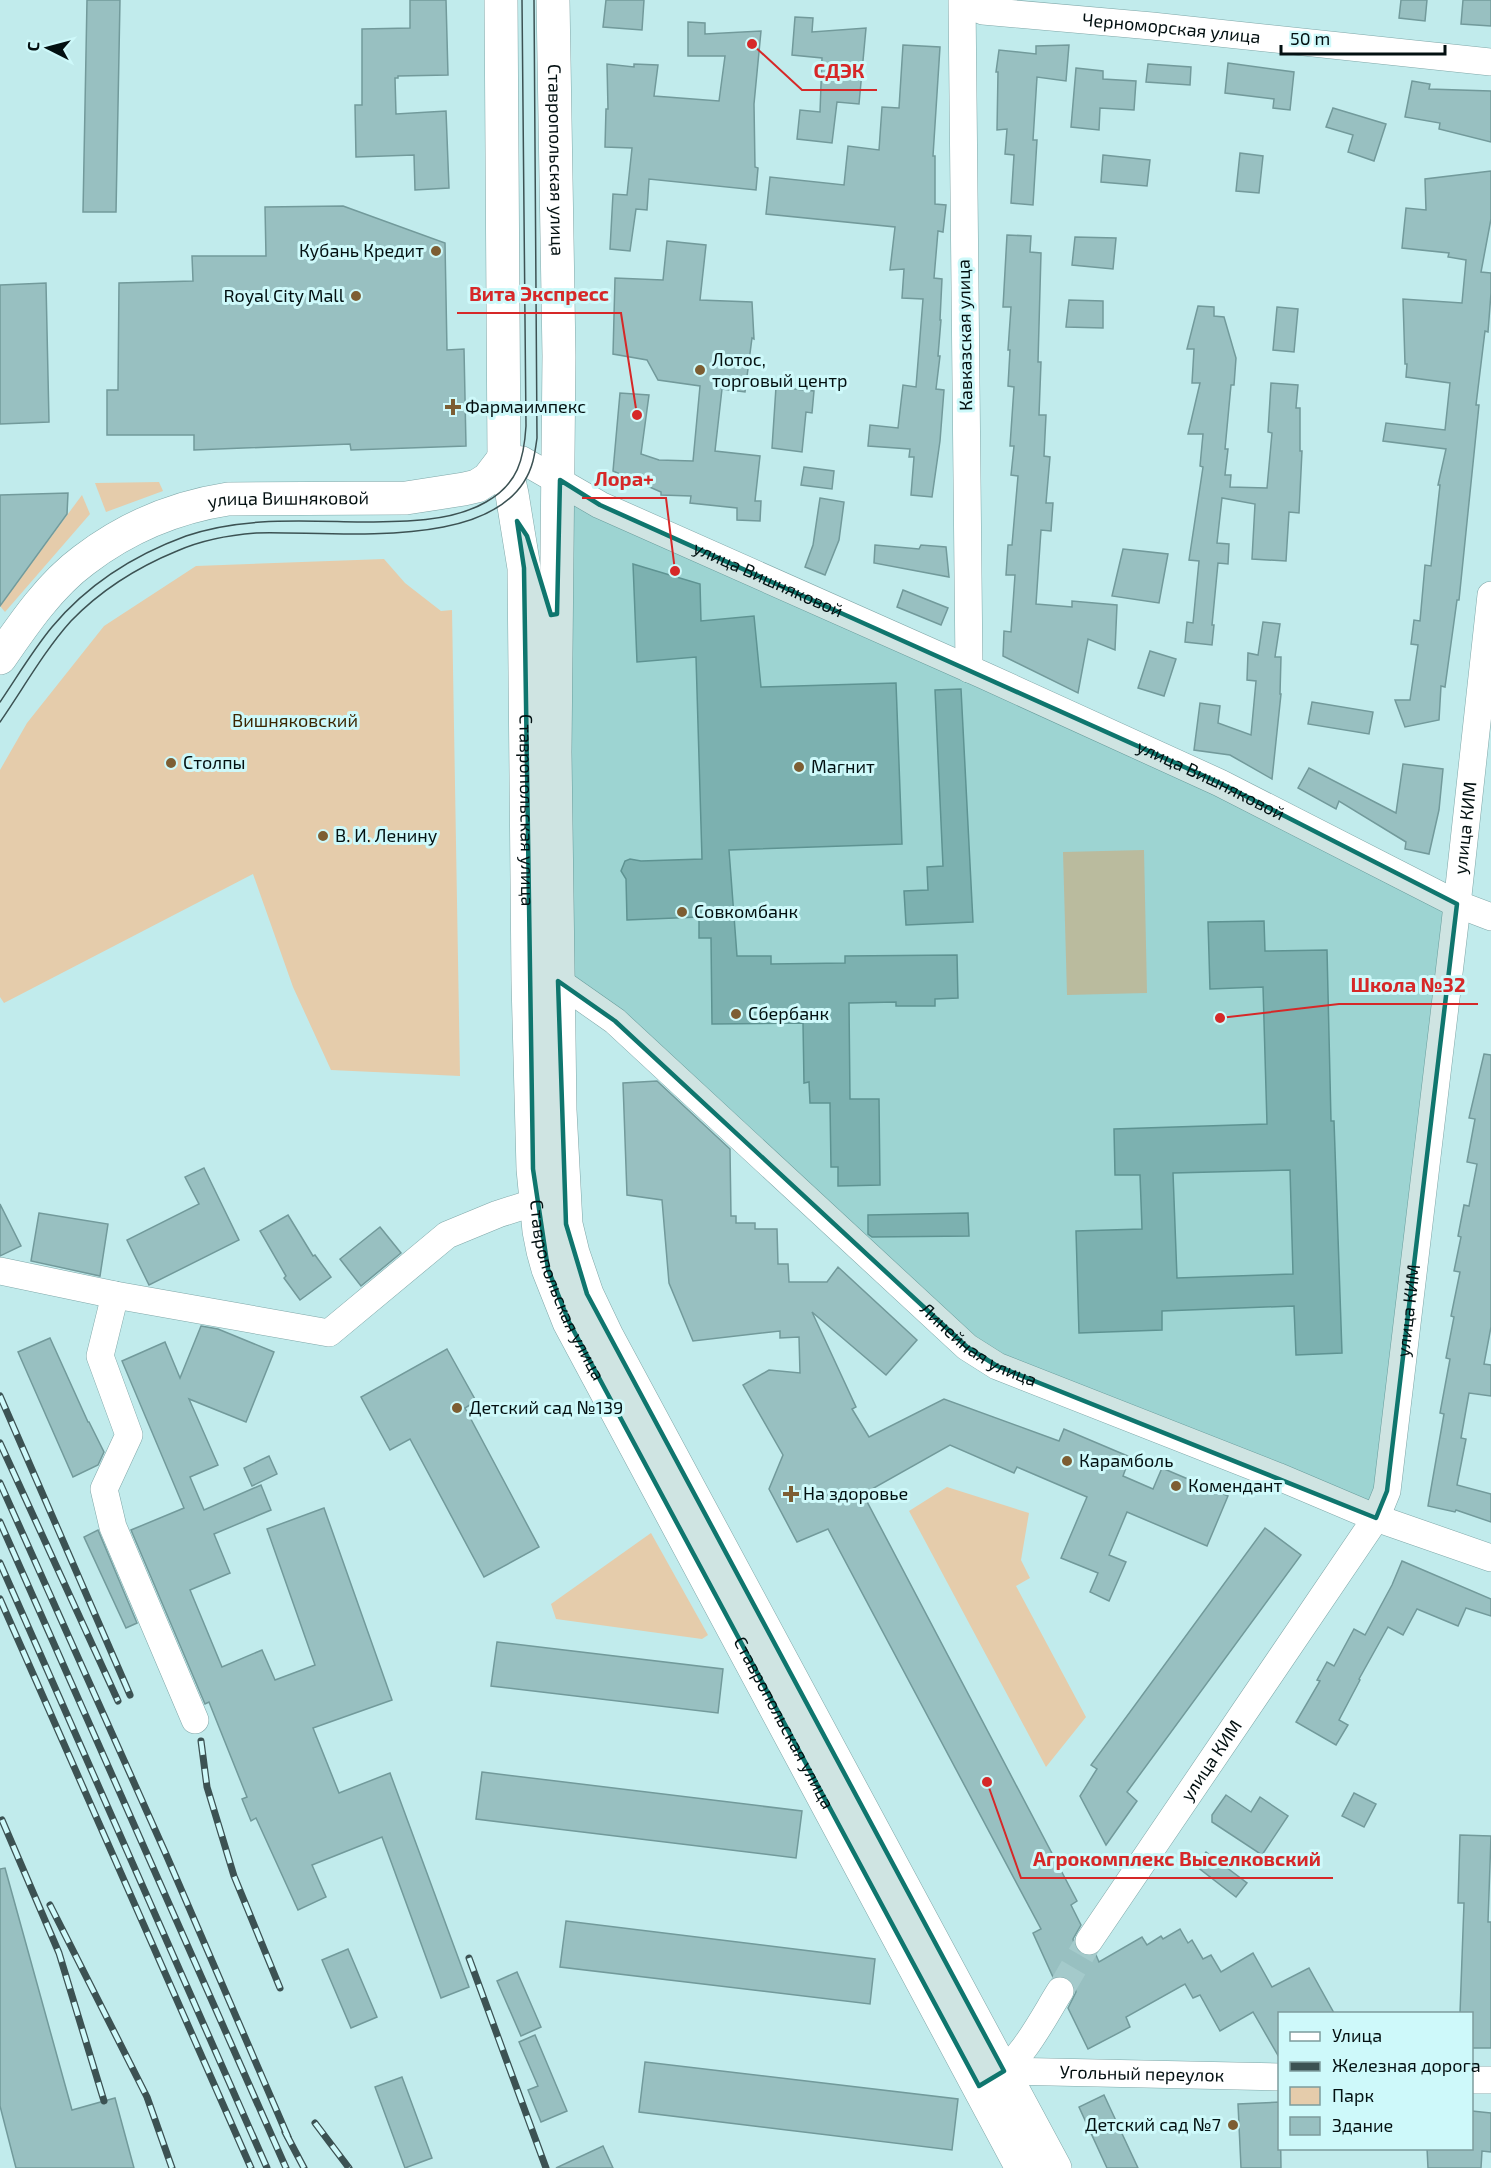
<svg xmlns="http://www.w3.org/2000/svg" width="1491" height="2168" font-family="'Exo 2',sans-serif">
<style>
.green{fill:#e5ccab}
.building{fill:#98c0c1;stroke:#729a9b;stroke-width:1.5;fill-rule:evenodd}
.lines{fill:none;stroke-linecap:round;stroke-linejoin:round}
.minor-tunnel{stroke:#a4cacb;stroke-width:27;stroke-dasharray:27 14;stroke-linecap:butt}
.minor-casing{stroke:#7fa7a8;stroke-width:28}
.major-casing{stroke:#7fa7a8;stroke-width:34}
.minor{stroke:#fff;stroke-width:27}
.major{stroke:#fff;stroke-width:33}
.tram{stroke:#3c5253;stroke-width:1.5}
.rail-casing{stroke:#3c5253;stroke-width:7}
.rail{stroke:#cef9fa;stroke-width:4.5;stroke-dasharray:14;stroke-linecap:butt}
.marked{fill:#0f766e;fill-opacity:0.2;stroke:#0f766e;stroke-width:4.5;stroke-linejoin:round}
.poi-dot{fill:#7d5e33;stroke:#cef9fa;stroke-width:2}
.labels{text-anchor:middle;stroke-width:6;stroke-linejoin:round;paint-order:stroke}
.street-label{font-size:18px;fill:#031011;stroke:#cef9fa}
.poi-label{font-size:18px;fill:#031011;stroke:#cef9fa;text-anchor:start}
.park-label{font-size:18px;fill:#3c2501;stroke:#cef9fa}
.leader{fill:none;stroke:#d62828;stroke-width:2}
.callout-dot{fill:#d62828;stroke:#cef9fa;stroke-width:2}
.callout-label{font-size:20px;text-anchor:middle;font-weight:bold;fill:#d62828;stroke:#cef9fa;stroke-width:6;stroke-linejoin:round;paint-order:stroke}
</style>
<rect width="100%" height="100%" fill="#c1ebec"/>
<g class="green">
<polygon points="159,482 163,491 106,512 95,483"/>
<polygon points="82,495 90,514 5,612 0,606"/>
<polygon points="384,559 405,583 441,611 452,610 460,1076 331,1070 293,987 253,874 4,1003 0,997 0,770 27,723 104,626 196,566"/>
<polygon points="1144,850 1147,993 1067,995 1063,852"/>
<polygon points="947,1487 1029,1513 1021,1560 1030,1578 1016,1586 1086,1717 1046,1767 909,1511"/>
<polygon points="651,1533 708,1635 702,1639 556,1619 551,1604"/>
</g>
<g class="building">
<polygon points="87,0 120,0 116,212 83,212"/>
<polygon points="410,0 446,0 448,75 398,76 398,78 395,78 396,114 446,111 449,188 415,190 414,155 356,157 355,105 362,105 362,29 410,28"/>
<polygon points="606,0 644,0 642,30 603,27"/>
<polygon points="1401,0 1427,0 1425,21 1399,18"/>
<polygon points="1463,0 1491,0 1491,26 1461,24"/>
<polygon points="795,17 813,18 812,32 866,28 859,104 837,102 832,143 797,139 800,110 820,112 822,58 792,55"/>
<polygon points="688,22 705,23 705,34 761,31 754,104 755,167 758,168 756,190 649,179 647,210 636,209 630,251 610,249 613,194 627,195 632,148 605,147 606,109 608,109 607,64 634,67 634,64 658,65 654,96 719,101 725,56 688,56"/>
<polygon points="903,45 940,47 933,156 935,156 935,204 946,205 943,232 938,231 934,278 942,279 940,320 941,320 938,356 940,356 936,389 944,390 940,441 932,497 911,495 914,457 909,457 910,449 868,446 870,425 898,428 903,385 916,387 923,299 902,298 904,269 890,270 895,227 766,214 770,177 844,185 848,146 879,150 882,107 899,108"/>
<polygon points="1069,45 1066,81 1037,77 1033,140 1037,140 1033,205 1011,203 1014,155 1005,154 1007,129 997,130 998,72 996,72 999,50 1036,54 1036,46"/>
<polygon points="1228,63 1294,72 1290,110 1273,108 1274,99 1225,93"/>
<polygon points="1148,64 1191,67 1190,85 1146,82"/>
<polygon points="1076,68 1103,71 1103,79 1136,81 1134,110 1100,108 1099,130 1071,127"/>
<polygon points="1412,81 1430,84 1429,89 1491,91 1491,142 1439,129 1440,123 1405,117"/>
<polygon points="1333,108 1386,124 1374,161 1348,152 1353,135 1326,127"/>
<polygon points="1240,153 1263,156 1259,193 1236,191"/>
<polygon points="1103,155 1150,160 1147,186 1101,182"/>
<polygon points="1491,171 1491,219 1481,272 1491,273 1491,293 1488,332 1485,331 1476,405 1479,405 1459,600 1457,600 1445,687 1441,686 1439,720 1405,727 1395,700 1410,700 1418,645 1411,644 1414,620 1420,621 1425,565 1431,566 1440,485 1438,485 1446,449 1383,441 1386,423 1445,430 1450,383 1406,377 1407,364 1405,364 1403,299 1462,303 1466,260 1448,257 1449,253 1402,248 1406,208 1426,210 1425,179"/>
<polygon points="343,206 445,243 447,350 464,349 466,446 351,450 350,444 194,450 194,435 107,435 107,390 118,390 119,283 193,281 192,256 266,256 265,207"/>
<polygon points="1007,235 1031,236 1030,252 1041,253 1038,362 1041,362 1039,415 1046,415 1044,456 1050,457 1046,503 1053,503 1051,531 1041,530 1036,604 1072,607 1072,601 1117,605 1115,650 1088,639 1078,693 1003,656 1004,631 1011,632 1015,575 1006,575 1008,545 1012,545 1018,476 1011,475 1014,446 1010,446 1014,387 1008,386 1010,350 1008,350 1011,307 1003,307"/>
<polygon points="1075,237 1116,238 1113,269 1072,265"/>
<polygon points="667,241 706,245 700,300 752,302 754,339 752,338 745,392 722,389 715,451 760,456 755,501 761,501 760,521 737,520 737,508 690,503 691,496 661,495 661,492 613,471 620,393 649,395 641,454 659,460 693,461 700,386 658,380 647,360 613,354 615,278 663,280"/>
<polygon points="46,283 49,422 0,424 0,285"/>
<polygon points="1069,300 1103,301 1103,328 1066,327"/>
<polygon points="1198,306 1214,307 1214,316 1224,317 1236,358 1234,385 1231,385 1225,449 1228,449 1225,475 1231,475 1230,487 1267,488 1272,433 1268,432 1271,383 1298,385 1296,408 1300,408 1300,451 1302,451 1299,513 1289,512 1286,561 1252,559 1255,504 1222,498 1217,543 1229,544 1228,564 1218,563 1212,625 1214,625 1212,645 1185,642 1187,622 1193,623 1199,561 1189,560 1203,467 1200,466 1203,434 1188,434 1200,383 1192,383 1194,349 1187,349"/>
<polygon points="1277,307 1298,309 1294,352 1273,350"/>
<polygon points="776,387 814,391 812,413 806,412 802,452 772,448"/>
<polygon points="804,467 834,471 832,489 801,485"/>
<polygon points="68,493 67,514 0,606 0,495"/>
<polygon points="820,498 844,502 839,540 825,575 805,567 813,545"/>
<polygon points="875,545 919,549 921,545 946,547 949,577 874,563"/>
<polygon points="1123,549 1168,554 1159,603 1112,596"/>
<polygon points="633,564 700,584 701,621 754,616 761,687 896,683 902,844 729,850 737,956 771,956 771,964 845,963 845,956 957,955 958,998 935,999 935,1006 896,1006 896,1002 849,1003 850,1099 879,1099 880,1185 838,1186 838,1167 831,1167 830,1103 810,1103 809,1082 804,1083 803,1023 712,1024 711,938 699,938 699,917 627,920 626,879 621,871 625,861 630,859 641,861 702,859 696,657 637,662"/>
<polygon points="903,590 948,608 941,625 897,607"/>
<polygon points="1263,622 1280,624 1275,657 1281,657 1280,694 1281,694 1272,779 1230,755 1194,750 1200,703 1220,706 1218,723 1251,735 1256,681 1247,680 1248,653 1258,655"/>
<polygon points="1150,651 1176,659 1164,696 1138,688"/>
<polygon points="961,689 973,922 906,925 904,891 928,890 927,867 943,866 935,690"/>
<polygon points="1312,702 1373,712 1369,734 1308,724"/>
<polygon points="1403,764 1443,769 1439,810 1429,854 1405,849 1406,842 1339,801 1336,809 1298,788 1309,768 1396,813"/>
<path d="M1264,921L1265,951L1327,950L1331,1121H1334L1342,1353L1296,1355L1294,1306L1162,1311V1330L1079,1333L1076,1231L1142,1229L1140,1175H1115L1114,1129L1267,1124L1263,987L1210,989L1208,922ZM1290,1170L1293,1274L1177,1278L1173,1173Z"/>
<polygon points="1484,1054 1491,1055 1491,1327 1484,1364 1491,1365 1491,1396 1469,1393 1461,1438 1466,1439 1457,1485 1491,1494 1491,1522 1456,1510 1455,1512 1428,1506 1444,1414 1440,1413 1450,1359 1446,1358 1454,1317 1451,1316 1460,1272 1454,1271 1461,1237 1458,1236 1464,1205 1469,1206 1477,1164 1467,1162 1475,1119 1469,1118"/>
<polygon points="657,1081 730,1149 731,1216 736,1216 736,1223 755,1223 755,1229 777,1229 778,1264 788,1264 789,1282 827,1282 838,1267 917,1340 886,1375 812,1312 856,1407 852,1409 869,1437 944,1399 1059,1441 1064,1429 1130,1457 1123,1476 1153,1489 1162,1468 1228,1496 1207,1546 1127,1512 1109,1555 1126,1562 1109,1601 1090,1592 1098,1573 1061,1558 1087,1497 1017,1467 1014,1473 950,1445 863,1494 1077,1901 1071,1905 1081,1925 1073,1939 1075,1948 1080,1954 1087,1957 1096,1955 1099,1962 1142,1937 1147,1945 1161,1936 1163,1939 1180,1929 1188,1943 1192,1940 1203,1959 1211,1955 1221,1972 1253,1953 1272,1987 1309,1968 1334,2013 1280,2013 1280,2059 1253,2012 1220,2031 1200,1995 1193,1998 1185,1984 1126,2017 1130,2027 1088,2049 1068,2008 1076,1992 1074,1984 1068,1977 1061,1975 1053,1977 1033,1933 1041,1929 828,1529 797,1542 769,1489 783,1455 743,1385 769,1370 800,1373 799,1337 780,1338 780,1331 693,1341 669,1283 662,1200 627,1195 623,1083"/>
<polygon points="204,1168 239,1240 149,1285 127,1240 199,1204 185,1177"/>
<polygon points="0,1204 21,1246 0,1256"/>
<polygon points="39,1213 108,1224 100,1276 31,1261"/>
<polygon points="968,1213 969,1236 872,1237 868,1234 868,1215"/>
<polygon points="288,1215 313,1256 315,1255 331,1277 300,1300 284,1278 286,1276 260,1231"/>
<polygon points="380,1227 401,1253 361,1286 340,1259"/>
<polygon points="201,1326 218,1329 274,1352 246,1422 189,1399 218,1465 190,1477 204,1510 261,1485 271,1510 214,1534 230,1573 190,1590 222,1667 262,1650 275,1680 315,1665 267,1529 324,1508 392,1700 313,1728 339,1793 390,1773 469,1987 441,1998 382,1837 312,1865 326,1897 298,1910 256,1818 251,1821 242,1799 247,1797 209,1702 205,1704 131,1530 184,1508 122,1361 165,1342 180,1378"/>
<polygon points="50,1338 88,1422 89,1422 104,1452 98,1465 73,1477 18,1352"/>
<polygon points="447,1349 476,1401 465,1408 539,1547 484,1577 410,1439 390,1450 361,1397"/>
<polygon points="269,1456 277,1474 252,1486 244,1468"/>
<polygon points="1265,1528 1301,1555 1127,1792 1137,1801 1106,1845 1080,1796 1097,1769 1091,1765"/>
<polygon points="98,1530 137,1623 126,1628 84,1537"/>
<polygon points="1402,1561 1491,1599 1491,1616 1466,1608 1458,1626 1417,1609 1403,1635 1388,1627 1359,1679 1360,1680 1339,1720 1348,1725 1336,1745 1296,1722 1320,1681 1317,1680 1327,1662 1334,1666 1354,1629 1365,1635 1392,1585"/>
<polygon points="497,1642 723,1669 718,1713 491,1686"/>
<polygon points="482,1772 802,1811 796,1858 476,1819"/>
<polygon points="1354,1793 1376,1804 1364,1827 1342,1816"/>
<polygon points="1226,1795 1251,1812 1260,1797 1288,1816 1262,1855 1212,1822 1212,1815"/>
<polygon points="1460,1835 1491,1836 1488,1922 1491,1922 1491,2048 1472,2048 1472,2013 1460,2013 1464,1903 1458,1903"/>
<polygon points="1206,1852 1247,1883 1236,1897 1196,1866"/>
<polygon points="5,1868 72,2110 115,2098 134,2168 16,2168 0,2106 0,1869"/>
<polygon points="566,1921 875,1959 870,2004 560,1967"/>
<polygon points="348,1949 377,2017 351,2028 322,1960"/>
<polygon points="517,1972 541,2027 521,2036 497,1981"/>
<polygon points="535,2035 567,2111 541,2122 528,2090 538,2086 519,2042"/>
<polygon points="645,2062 958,2099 952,2150 639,2112"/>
<polygon points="402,2077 432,2158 405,2168 375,2087"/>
<polygon points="1104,2095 1138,2168 1107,2168 1079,2107"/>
<polygon points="1280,2102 1281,2168 1241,2168 1238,2104"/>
<polygon points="1472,2111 1491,2113 1491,2152 1482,2151 1481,2168 1428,2168 1427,2148 1472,2148"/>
<polygon points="603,2146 613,2168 556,2168"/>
</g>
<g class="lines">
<polyline class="minor-tunnel" points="1060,1991 1089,1941"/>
<defs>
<g id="minor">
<path id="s1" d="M504,458L522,460L600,505L983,675L1220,783L1457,904L1491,917"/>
<path id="s2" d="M969,669L962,0L983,11L1152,26L1491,62"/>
<path id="s3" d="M558,981L615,1021L967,1347L997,1366L1277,1476L1376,1518L1491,1558"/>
<polyline points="0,1271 115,1295 329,1333 447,1235 498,1214 536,1202"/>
<polyline points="115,1295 100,1356 129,1435 104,1489 113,1527 195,1720"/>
<path id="s4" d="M1089,1941L1376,1518L1387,1491L1455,923L1491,595"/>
<path id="s5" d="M1004,2071L1280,2077"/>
<path d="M994,2077C1022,2061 1043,2018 1060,1991"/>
<polyline points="1472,2080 1491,2080"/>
</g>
<g id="major">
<path id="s6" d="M501,0L504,458L512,494L524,568L528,982L533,1169L539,1231L543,1251L548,1269L569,1322L1022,2168"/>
<path id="s7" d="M553,0L559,356L555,752L560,1110L566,1224L573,1253L587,1294L607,1336L1055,2168"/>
<path id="s8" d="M0,658C24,623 50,585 84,560C126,528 176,507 228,499L406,498L464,489L477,486L488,479L504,458"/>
</g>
</defs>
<use href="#minor" class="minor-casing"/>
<use href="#major" class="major-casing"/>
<use href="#minor" class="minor"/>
<use href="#major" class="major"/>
<g class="tram">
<path d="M0,702C17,677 33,650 52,627C87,585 134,555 186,536C241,517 300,521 357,522C397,522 450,523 486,502C518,484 524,459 526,426L522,0"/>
<path d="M0,722C23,689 44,651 71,621C100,591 138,567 177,551C202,540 229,535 256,533C330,530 508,556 533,461C535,453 536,445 537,438L534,0"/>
</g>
<defs>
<g id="rail">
<polyline points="0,1396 130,1695"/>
<polyline points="0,1443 118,1701"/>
<polyline points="0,1483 165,1852 288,2137"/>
<polyline points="0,1522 286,2168"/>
<polyline points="0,1563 267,2168"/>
<polyline points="0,1599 251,2168"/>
<polyline points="201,1741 207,1787 234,1876 280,1988"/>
<polyline points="2,1820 59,1953 104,2101"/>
<polyline points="50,1905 147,2097 172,2168"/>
<polyline points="469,1958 546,2168"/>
<polyline points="315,2123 349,2168"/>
<polyline points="285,2132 304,2168"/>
</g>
</defs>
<use href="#rail" class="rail-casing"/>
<use href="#rail" class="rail"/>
</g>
<path class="marked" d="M560,480L600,505L1220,783L1457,904L1387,1491L1376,1518L997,1366L967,1347L615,1021L558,981L566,1224L587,1294L1004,2071L979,2086L569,1322L548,1269L533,1169L524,568L517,521L527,536L551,615L557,614Z"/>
<g class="poi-dot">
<circle cx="436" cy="251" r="6"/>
<circle cx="356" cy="296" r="6"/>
<circle cx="700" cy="370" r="6"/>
<path d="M450 398h6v6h6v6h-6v6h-6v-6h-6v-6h6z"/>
<circle cx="171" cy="763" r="6"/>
<circle cx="799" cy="767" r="6"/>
<circle cx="323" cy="836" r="6"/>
<circle cx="682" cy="912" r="6"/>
<circle cx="736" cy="1014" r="6"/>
<circle cx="457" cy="1408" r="6"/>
<circle cx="1067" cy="1461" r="6"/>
<circle cx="1176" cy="1486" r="6"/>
<path d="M788 1485h6v6h6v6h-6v6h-6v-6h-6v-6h6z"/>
<circle cx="1233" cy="2125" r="6"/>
</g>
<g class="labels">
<g class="street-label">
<text dy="6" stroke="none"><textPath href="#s2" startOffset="882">Черноморская улица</textPath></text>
<text dy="6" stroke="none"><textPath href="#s7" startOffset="160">Ставропольская улица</textPath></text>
<text transform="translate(965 335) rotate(-91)" y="6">Кавказская улица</text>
<text dy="6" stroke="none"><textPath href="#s8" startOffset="348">улица Вишняковой</textPath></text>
<text dy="6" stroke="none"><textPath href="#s1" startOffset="292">улица Вишняковой</textPath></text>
<text dy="6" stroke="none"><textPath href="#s1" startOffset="778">улица Вишняковой</textPath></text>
<text dy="6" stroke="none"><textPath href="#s6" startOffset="812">Ставропольская улица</textPath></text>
<text dy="6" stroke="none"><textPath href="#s4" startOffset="1208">улица КИМ</textPath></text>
<text dy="6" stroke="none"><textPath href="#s6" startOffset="1298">Ставропольская улица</textPath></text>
<text dy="6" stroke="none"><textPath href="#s4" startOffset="722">улица КИМ</textPath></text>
<text dy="6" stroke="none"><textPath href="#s3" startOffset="558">Линейная улица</textPath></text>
<text dy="6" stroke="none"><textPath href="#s6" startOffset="1784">Ставропольская улица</textPath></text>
<text dy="6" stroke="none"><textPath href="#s4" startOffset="218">улица КИМ</textPath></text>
<text dy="6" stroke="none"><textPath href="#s5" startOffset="138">Угольный переулок</textPath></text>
</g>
<g class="poi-label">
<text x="424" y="257" text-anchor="end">Кубань Кредит</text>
<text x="344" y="302" text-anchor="end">Royal City Mall</text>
<text x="712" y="366">Лотос,<tspan x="712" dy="21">торговый центр</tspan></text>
<text x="465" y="413">Фармаимпекс</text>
<text x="183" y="769">Столпы</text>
<text x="811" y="773">Магнит</text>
<text x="335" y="842">В. И. Ленину</text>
<text x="694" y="918">Совкомбанк</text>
<text x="748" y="1020">Сбербанк</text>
<text x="469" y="1414">Детский сад №139</text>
<text x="1079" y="1467">Карамболь</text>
<text x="1188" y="1492">Комендант</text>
<text x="803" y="1500">На здоровье</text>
<text x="1221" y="2131" text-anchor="end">Детский сад №7</text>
</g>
<g class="park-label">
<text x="295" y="727">Вишняковский</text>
</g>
</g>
<path class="leader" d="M752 44L802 90H877M637 415L621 313H457M675 571L666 498H582M1220 1018L1339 1004H1478M987 1782L1021 1878H1333"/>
<g class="callout-dot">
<circle cx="752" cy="44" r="6"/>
<circle cx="637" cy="415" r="6"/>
<circle cx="675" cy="571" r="6"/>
<circle cx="1220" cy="1018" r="6"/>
<circle cx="987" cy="1782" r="6"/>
</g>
<g class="callout-label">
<text x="839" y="78">СДЭК</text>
<text x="539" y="301">Вита Экспресс</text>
<text x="624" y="486">Лора+</text>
<text x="1408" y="992">Школа №32</text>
<text x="1177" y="1866">Агрокомплекс Выселковский</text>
</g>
<rect x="1278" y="2012" width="195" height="138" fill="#cef9fa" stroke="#7d9c9d" stroke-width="1.5"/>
<rect x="1290" y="2032" width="30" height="9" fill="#ffffff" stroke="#7d9c9d" stroke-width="1.5"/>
<text x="1332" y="2042" font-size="18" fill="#031011">Улица</text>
<rect x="1290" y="2062" width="30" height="9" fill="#3c5253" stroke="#7d9c9d" stroke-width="1.5"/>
<text x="1332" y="2072" font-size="18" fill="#031011">Железная дорога</text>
<rect x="1290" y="2087" width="30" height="18" fill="#e5ccab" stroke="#7d9c9d" stroke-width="1.5"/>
<text x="1332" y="2102" font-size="18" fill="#031011">Парк</text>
<rect x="1290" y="2117" width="30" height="18" fill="#98c0c1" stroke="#7d9c9d" stroke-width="1.5"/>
<text x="1332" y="2132" font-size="18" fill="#031011">Здание</text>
<g transform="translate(48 48) rotate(276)" stroke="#cef9fa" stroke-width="4.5" paint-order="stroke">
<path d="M0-4.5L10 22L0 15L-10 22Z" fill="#031011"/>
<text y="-9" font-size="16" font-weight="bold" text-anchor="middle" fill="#031011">С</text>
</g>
<path d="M1281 45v9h164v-9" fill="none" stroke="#031011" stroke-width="3"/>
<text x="1290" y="45" font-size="18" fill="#031011" stroke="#cef9fa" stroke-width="4.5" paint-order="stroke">50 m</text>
</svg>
